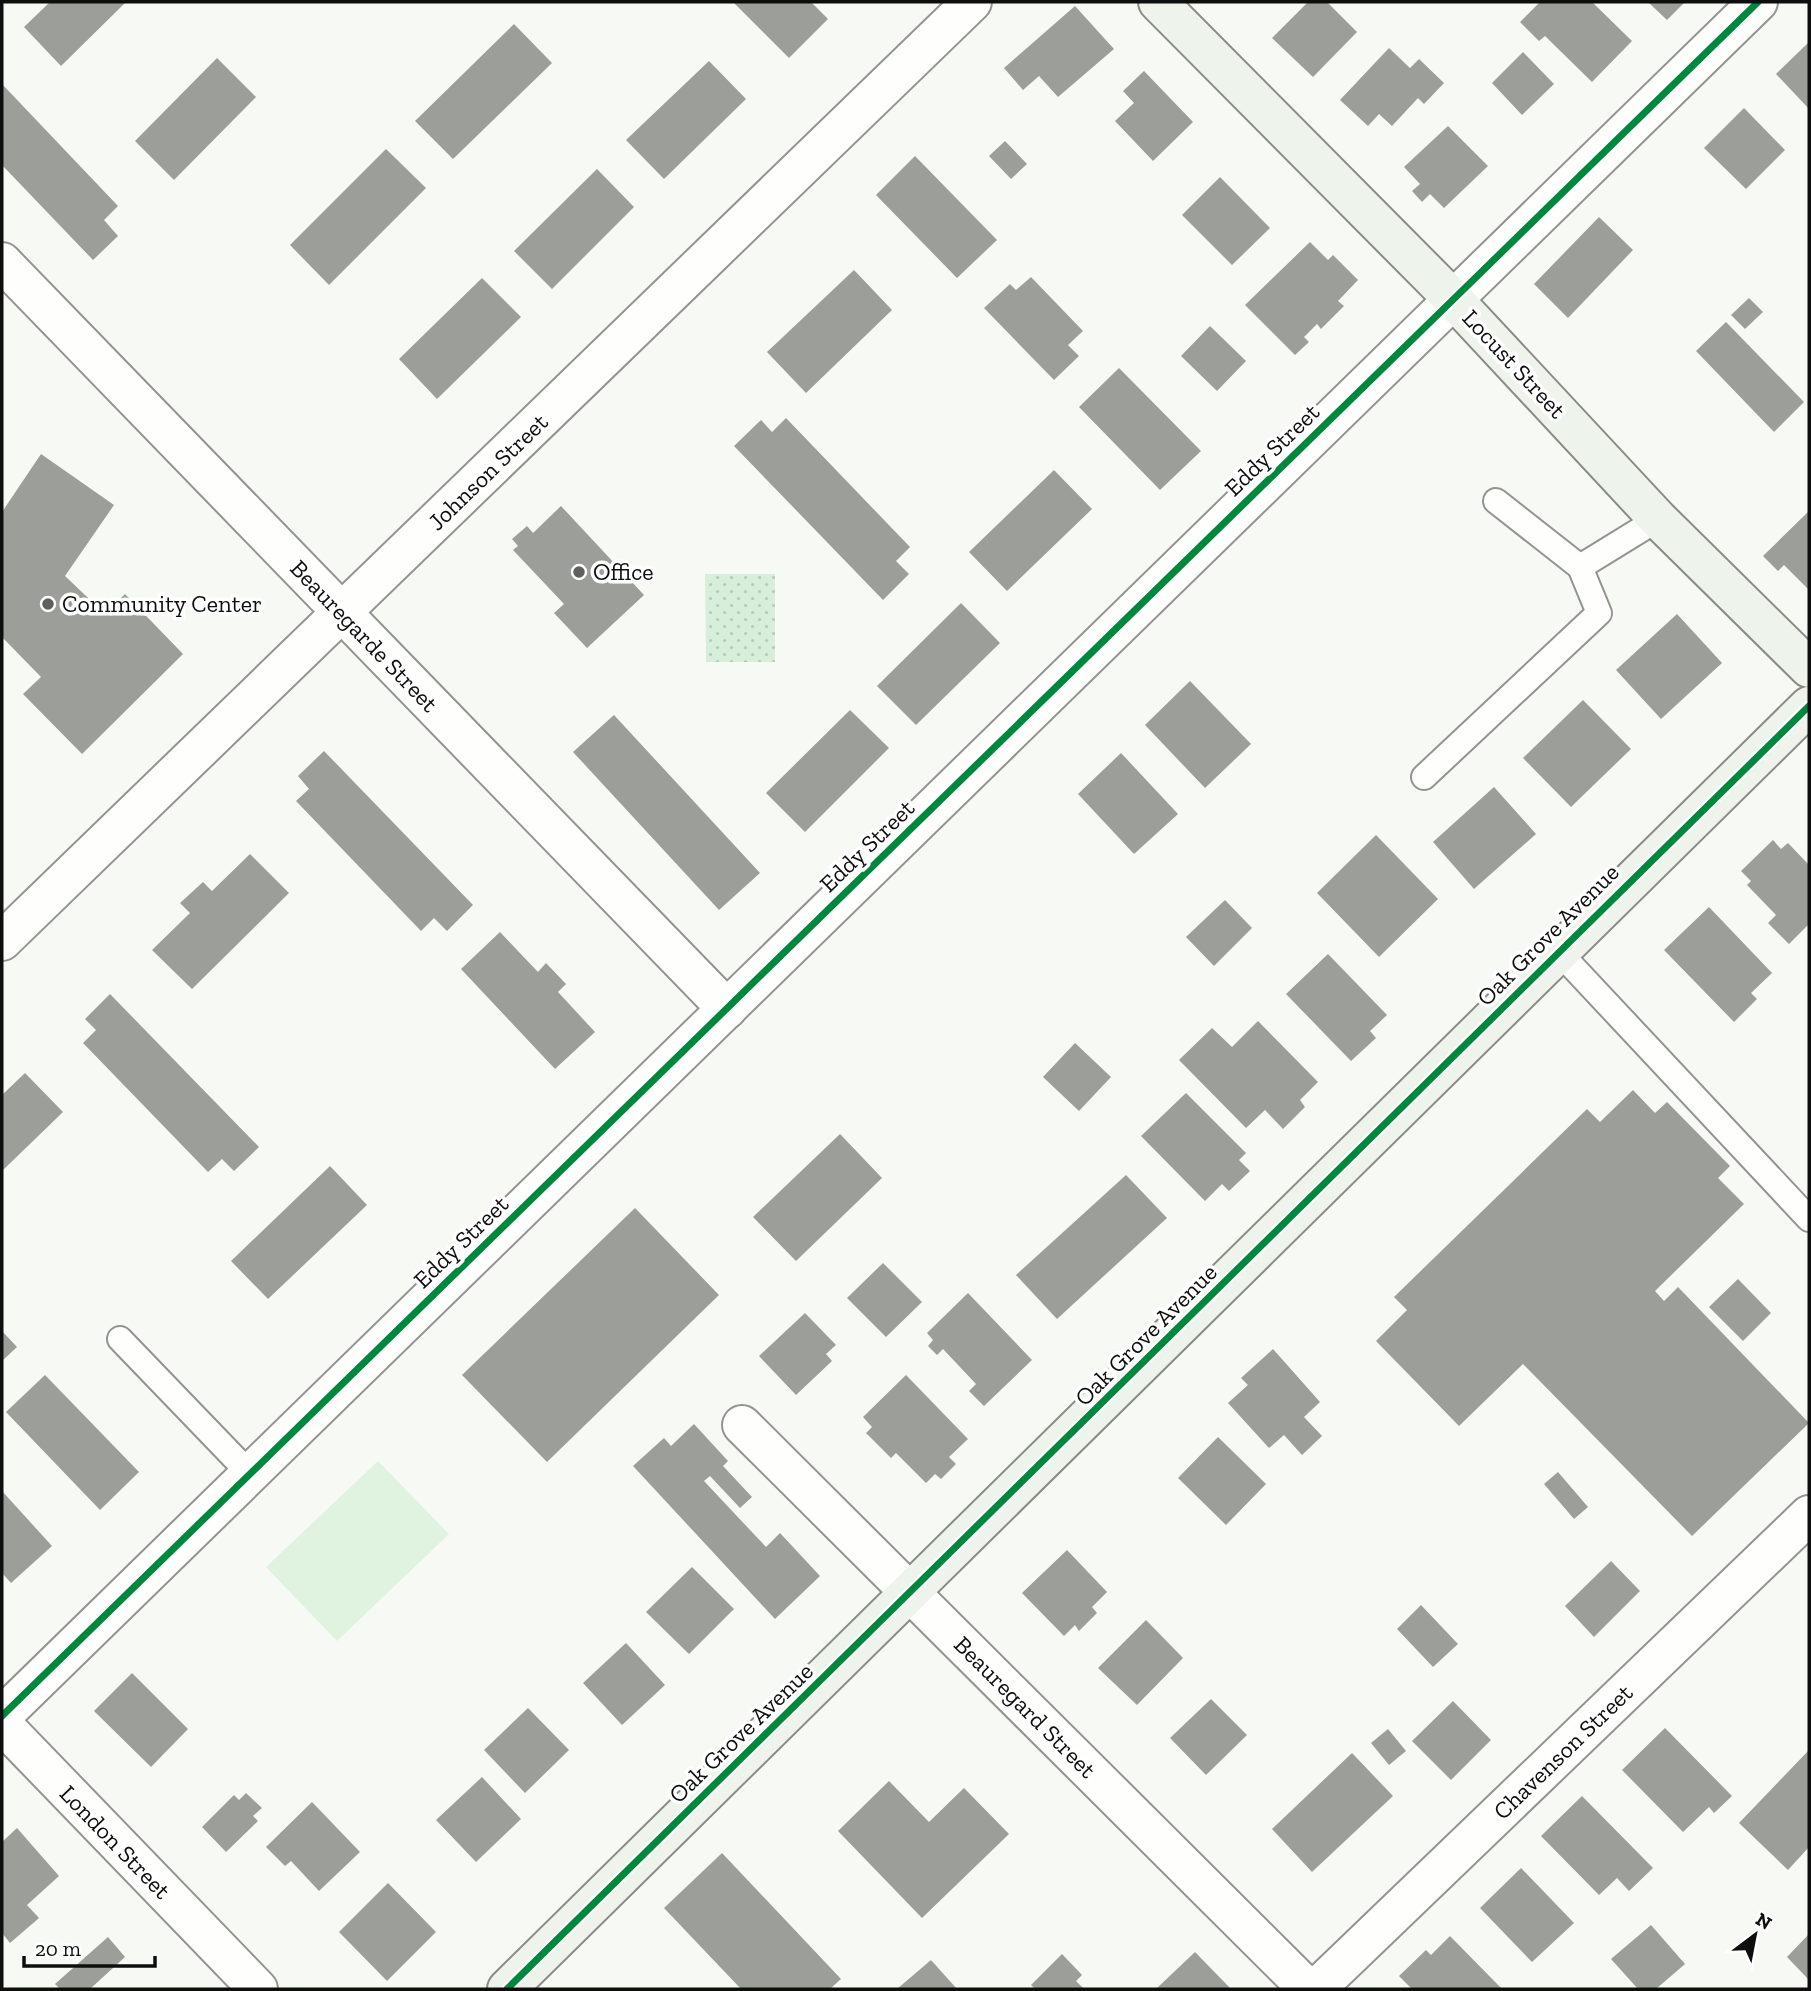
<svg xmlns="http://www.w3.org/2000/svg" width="1811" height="1991" font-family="'Zilla Slab',serif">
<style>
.park{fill:url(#park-dots)}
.pitch{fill:#e0f3e1}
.building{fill:#9c9e99}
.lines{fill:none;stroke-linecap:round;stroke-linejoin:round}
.lane-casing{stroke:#939492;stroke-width:28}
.street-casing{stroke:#939492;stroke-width:42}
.secondary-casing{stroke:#8a8b88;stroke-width:42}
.lane{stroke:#fefefd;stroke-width:24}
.street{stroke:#fefefd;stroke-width:38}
.secondary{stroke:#eef4eb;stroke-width:38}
.cycleway-casing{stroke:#fff;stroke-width:11}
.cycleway{stroke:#00873e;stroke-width:7}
.poi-dot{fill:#60615e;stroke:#fff;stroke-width:2.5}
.labels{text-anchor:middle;stroke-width:7;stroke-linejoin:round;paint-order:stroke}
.street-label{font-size:24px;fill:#0e0e0e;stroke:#fff}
.poi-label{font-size:24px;fill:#0e0e0e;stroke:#fff;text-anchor:start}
</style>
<defs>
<pattern id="park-dots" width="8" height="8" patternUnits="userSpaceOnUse" patternTransform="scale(1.75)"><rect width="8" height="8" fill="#d7eedb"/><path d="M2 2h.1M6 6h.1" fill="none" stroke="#b7cbbb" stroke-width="1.8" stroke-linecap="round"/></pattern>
</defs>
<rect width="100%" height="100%" fill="#f7faf4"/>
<polygon class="park" points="705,574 775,574 775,662 706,662"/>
<polygon class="pitch" points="378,1461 449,1534 337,1641 266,1567"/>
<g class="building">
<polygon points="50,2 126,2 61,66 24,27"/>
<polygon points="733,2 811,2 828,19 789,58"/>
<polygon points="1308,2 1327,2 1357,32 1313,77 1272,38"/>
<polygon points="1540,2 1592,2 1632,41 1592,82 1545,36 1539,41 1520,22"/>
<polygon points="1648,2 1685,2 1667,20"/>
<polygon points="1075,6 1114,49 1058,97 1039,76 1023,90 1004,68"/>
<polygon points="514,24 552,63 453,159 415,121"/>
<polygon points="1809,42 1809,109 1776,74"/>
<polygon points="1389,48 1410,68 1419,59 1444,83 1424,104 1418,98 1392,126 1379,114 1368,126 1340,100"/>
<polygon points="1523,52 1554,84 1522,115 1492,83"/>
<polygon points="217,58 256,97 174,180 135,141"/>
<polygon points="709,61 746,99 664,179 626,140"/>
<polygon points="1144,71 1193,122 1153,161 1115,121 1134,103 1123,91"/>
<polygon points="2,84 118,206 104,220 118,236 93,260 2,165"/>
<polygon points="1744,108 1785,150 1746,189 1704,148"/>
<polygon points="1448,126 1488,166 1444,208 1430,194 1422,202 1412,191 1420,184 1404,167"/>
<polygon points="1005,141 1027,164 1011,179 989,156"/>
<polygon points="386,149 426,188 329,285 290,245"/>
<polygon points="915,156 997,240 957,278 876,195"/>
<polygon points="597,169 634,207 552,289 514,251"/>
<polygon points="1220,177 1270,228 1232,265 1182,215"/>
<polygon points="1599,217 1633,250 1568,318 1534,284"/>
<polygon points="1310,242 1328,260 1333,255 1358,280 1338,301 1344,306 1321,329 1317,324 1304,337 1309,342 1295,355 1245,305"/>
<polygon points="854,270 892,310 806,393 767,352"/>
<polygon points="1031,277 1083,331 1068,345 1079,356 1054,380 984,308 1010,284 1016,290"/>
<polygon points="482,278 521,317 437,399 399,359"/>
<polygon points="1749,298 1763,312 1745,329 1731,315"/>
<polygon points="1726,322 1804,402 1774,432 1696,351"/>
<polygon points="1210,326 1246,361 1217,391 1181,356"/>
<polygon points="1119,368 1201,451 1160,490 1079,407"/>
<polygon points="786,418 910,547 896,561 909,574 883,600 734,446 761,420 772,432"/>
<polygon points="41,454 114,505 65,576 105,614 125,594 183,654 82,754 23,694 41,677 2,637 2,512"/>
<polygon points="1054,470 1092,509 1007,591 969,552"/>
<polygon points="561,506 644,595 587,648 554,613 564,604 513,550 518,546 512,539 527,526 533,533"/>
<polygon points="1808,512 1809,514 1809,590 1784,565 1778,571 1763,556"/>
<polygon points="961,603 1000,643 916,725 877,686"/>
<polygon points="1677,614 1722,663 1661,719 1616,670"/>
<polygon points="1190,681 1251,744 1205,788 1145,725"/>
<polygon points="1583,700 1631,749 1571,807 1523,758"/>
<polygon points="850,710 889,748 805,832 766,793"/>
<polygon points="614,715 760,873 719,910 573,752"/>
<polygon points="324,751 473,905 447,931 434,918 421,931 296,801 309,789 298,776"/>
<polygon points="1121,753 1178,814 1134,854 1078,794"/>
<polygon points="1494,787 1536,834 1474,889 1433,842"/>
<polygon points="1376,835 1438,899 1379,957 1317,893"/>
<polygon points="1773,840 1781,849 1788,843 1809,865 1809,924 1789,944 1768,923 1776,915 1747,885 1751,881 1741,871"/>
<polygon points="250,854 289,893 192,989 152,950 190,913 180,903 203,882 212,891"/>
<polygon points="1225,900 1252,928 1214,966 1186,937"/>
<polygon points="1709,907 1772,973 1751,993 1757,999 1734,1022 1664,950"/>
<polygon points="500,932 538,972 546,963 566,984 558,992 595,1032 555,1069 461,969"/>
<polygon points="1328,954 1387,1015 1370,1031 1376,1038 1351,1061 1286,994"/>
<polygon points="110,994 259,1147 234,1171 222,1159 208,1172 83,1043 96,1030 85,1019"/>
<polygon points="1258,1021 1318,1082 1300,1100 1305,1107 1283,1129 1265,1110 1246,1128 1179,1060 1212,1028 1232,1047"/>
<polygon points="1075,1043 1111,1077 1079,1111 1043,1077"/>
<polygon points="25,1073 63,1112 2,1171 2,1095"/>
<polygon points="1633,1090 1655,1113 1667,1102 1730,1166 1718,1178 1744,1204 1655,1291 1664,1301 1678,1287 1809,1423 1692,1536 1523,1364 1459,1426 1376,1341 1407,1310 1394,1297 1587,1109 1600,1122"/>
<polygon points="1186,1093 1246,1153 1239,1160 1250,1171 1229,1191 1222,1184 1205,1201 1141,1136"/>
<polygon points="840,1134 882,1178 796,1261 753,1217"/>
<polygon points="330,1166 367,1205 268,1299 231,1261"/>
<polygon points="1126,1175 1167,1218 1057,1319 1016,1275"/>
<polygon points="635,1208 719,1295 547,1462 462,1375"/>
<polygon points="883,1263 922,1302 886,1337 847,1298"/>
<polygon points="1738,1279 1771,1313 1743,1341 1709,1307"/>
<polygon points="968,1293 1032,1360 984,1406 969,1391 976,1384 943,1349 937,1355 928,1346 933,1340 927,1333"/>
<polygon points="805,1313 836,1345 826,1354 832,1361 796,1395 759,1356"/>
<polygon points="2,1331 17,1347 2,1361"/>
<polygon points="1273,1349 1320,1402 1304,1417 1322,1436 1302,1455 1284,1435 1269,1448 1228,1403 1248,1385 1241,1378"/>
<polygon points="45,1375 139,1472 100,1510 6,1412"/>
<polygon points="906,1375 968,1439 949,1457 956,1464 941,1479 935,1474 926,1483 896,1453 891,1458 866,1433 872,1427 863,1417"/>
<polygon points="694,1424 728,1461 723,1466 752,1497 740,1508 710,1476 704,1481 766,1547 780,1533 820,1576 775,1619 633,1466 664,1438 671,1446"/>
<polygon points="1218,1437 1266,1484 1226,1525 1178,1478"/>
<polygon points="1558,1472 1588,1507 1574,1519 1544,1484"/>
<polygon points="2,1491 52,1546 11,1583 2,1573"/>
<polygon points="1067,1550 1107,1592 1092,1607 1097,1613 1079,1631 1075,1625 1064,1636 1022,1593"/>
<polygon points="1611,1561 1640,1591 1594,1637 1565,1606"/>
<polygon points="692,1567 734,1609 689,1654 646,1612"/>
<polygon points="1421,1605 1458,1644 1433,1667 1397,1629"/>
<polygon points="1146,1620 1183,1658 1137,1705 1098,1668"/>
<polygon points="626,1643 665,1685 622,1725 583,1683"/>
<polygon points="132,1673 188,1729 151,1767 94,1711"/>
<polygon points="1211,1699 1247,1735 1206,1775 1170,1738"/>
<polygon points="1453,1701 1491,1740 1451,1780 1412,1741"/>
<polygon points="528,1708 569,1750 525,1793 484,1750"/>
<polygon points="1665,1728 1732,1796 1714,1813 1709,1807 1683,1832 1622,1770"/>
<polygon points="1388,1729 1406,1751 1389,1765 1371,1743"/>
<polygon points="1809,1750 1809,1847 1788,1870 1739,1823"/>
<polygon points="1352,1753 1393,1796 1312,1872 1272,1829"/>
<polygon points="482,1777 521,1819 476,1862 436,1820"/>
<polygon points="889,1781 929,1822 964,1788 1009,1834 922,1918 838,1831"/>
<polygon points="246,1793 262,1808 253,1816 258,1821 226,1852 202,1827 234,1795 239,1800"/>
<polygon points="1582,1796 1653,1868 1629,1891 1617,1878 1599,1895 1541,1836"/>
<polygon points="312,1802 360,1852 319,1891 291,1861 285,1866 266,1847"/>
<polygon points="17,1828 59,1876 27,1905 39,1918 10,1943 2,1933 2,1842"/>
<polygon points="722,1853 841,1979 830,1989 741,1989 664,1908"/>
<polygon points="1521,1868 1574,1923 1532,1962 1480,1908"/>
<polygon points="388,1883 436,1932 387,1981 339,1932"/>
<polygon points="1651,1925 1685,1964 1656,1989 1638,1989 1611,1959"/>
<polygon points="1809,1934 1809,1980 1787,1957"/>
<polygon points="1450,1936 1502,1989 1412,1989 1399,1976 1426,1950 1431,1955"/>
<polygon points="108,1937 125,1957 90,1989 60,1989 55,1984"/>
<polygon points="1195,1952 1231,1989 1156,1989"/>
<polygon points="1062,1954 1082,1975 1076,1981 1084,1989 1035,1989 1031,1985"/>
<polygon points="931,1960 957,1989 897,1989"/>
</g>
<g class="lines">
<defs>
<g id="lane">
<polyline points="1496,501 1580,567"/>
<polyline points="1424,777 1599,613 1580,567 1658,519"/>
<polyline points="1558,951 1809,1219"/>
<polyline points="120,1339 250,1474"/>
</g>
<g id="street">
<polyline points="2,262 727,1009"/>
<polyline points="2,941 972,2"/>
<polyline points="742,1425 1308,1989"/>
<polyline points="2,1716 1758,2"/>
<polyline points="2,1724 258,1989"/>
<polyline points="1316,1989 1809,1515"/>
</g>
<g id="secondary">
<polyline points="1158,2 1453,299 1658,519 1809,668"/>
<polyline points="507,1989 1809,706"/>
</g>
</defs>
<use href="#lane" class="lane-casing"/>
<use href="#street" class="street-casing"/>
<use href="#secondary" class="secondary-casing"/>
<use href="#lane" class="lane"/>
<use href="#street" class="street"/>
<use href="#secondary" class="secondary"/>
<defs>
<g id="cycleway">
<polyline points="2,1716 1758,2"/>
<polyline points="507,1989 1809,706"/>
</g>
</defs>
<use href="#cycleway" class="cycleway-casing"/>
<use href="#cycleway" class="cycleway"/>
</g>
<g class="poi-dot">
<circle cx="579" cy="572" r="7"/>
<circle cx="48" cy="604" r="7"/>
</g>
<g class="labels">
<g class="street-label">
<text transform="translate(1514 364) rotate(47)" y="8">Locust Street</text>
<text transform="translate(1272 450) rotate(-44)" y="8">Eddy Street</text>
<text transform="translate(488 472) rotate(-44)" y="8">Johnson Street</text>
<text transform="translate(364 636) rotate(46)" y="8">Beauregarde Street</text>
<text transform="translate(867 846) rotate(-44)" y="8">Eddy Street</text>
<text transform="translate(1548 935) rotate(-45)" y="8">Oak Grove Avenue</text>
<text transform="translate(461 1242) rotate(-44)" y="8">Eddy Street</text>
<text transform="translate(1146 1335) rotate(-45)" y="8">Oak Grove Avenue</text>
<text transform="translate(1025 1707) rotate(45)" y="8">Beauregard Street</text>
<text transform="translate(741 1733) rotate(-44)" y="8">Oak Grove Avenue</text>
<text transform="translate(1563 1752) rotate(-44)" y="8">Chavenson Street</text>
<text transform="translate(115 1842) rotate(46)" y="8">London Street</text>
</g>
<g class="poi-label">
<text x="593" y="580">Office</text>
<text x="62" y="612">Community Center</text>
</g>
</g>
<rect width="1811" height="1991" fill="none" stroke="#0e0e0e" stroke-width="7"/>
<g transform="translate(1755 1935) rotate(32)" stroke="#ffffff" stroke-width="5" paint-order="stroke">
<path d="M0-5L12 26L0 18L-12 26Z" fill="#0e0e0e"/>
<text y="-10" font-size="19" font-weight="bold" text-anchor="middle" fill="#0e0e0e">N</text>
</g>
<path d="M24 1956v10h131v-10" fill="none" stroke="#0e0e0e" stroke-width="3.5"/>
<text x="35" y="1956" font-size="21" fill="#0e0e0e" stroke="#ffffff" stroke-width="5" paint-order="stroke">20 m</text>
</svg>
